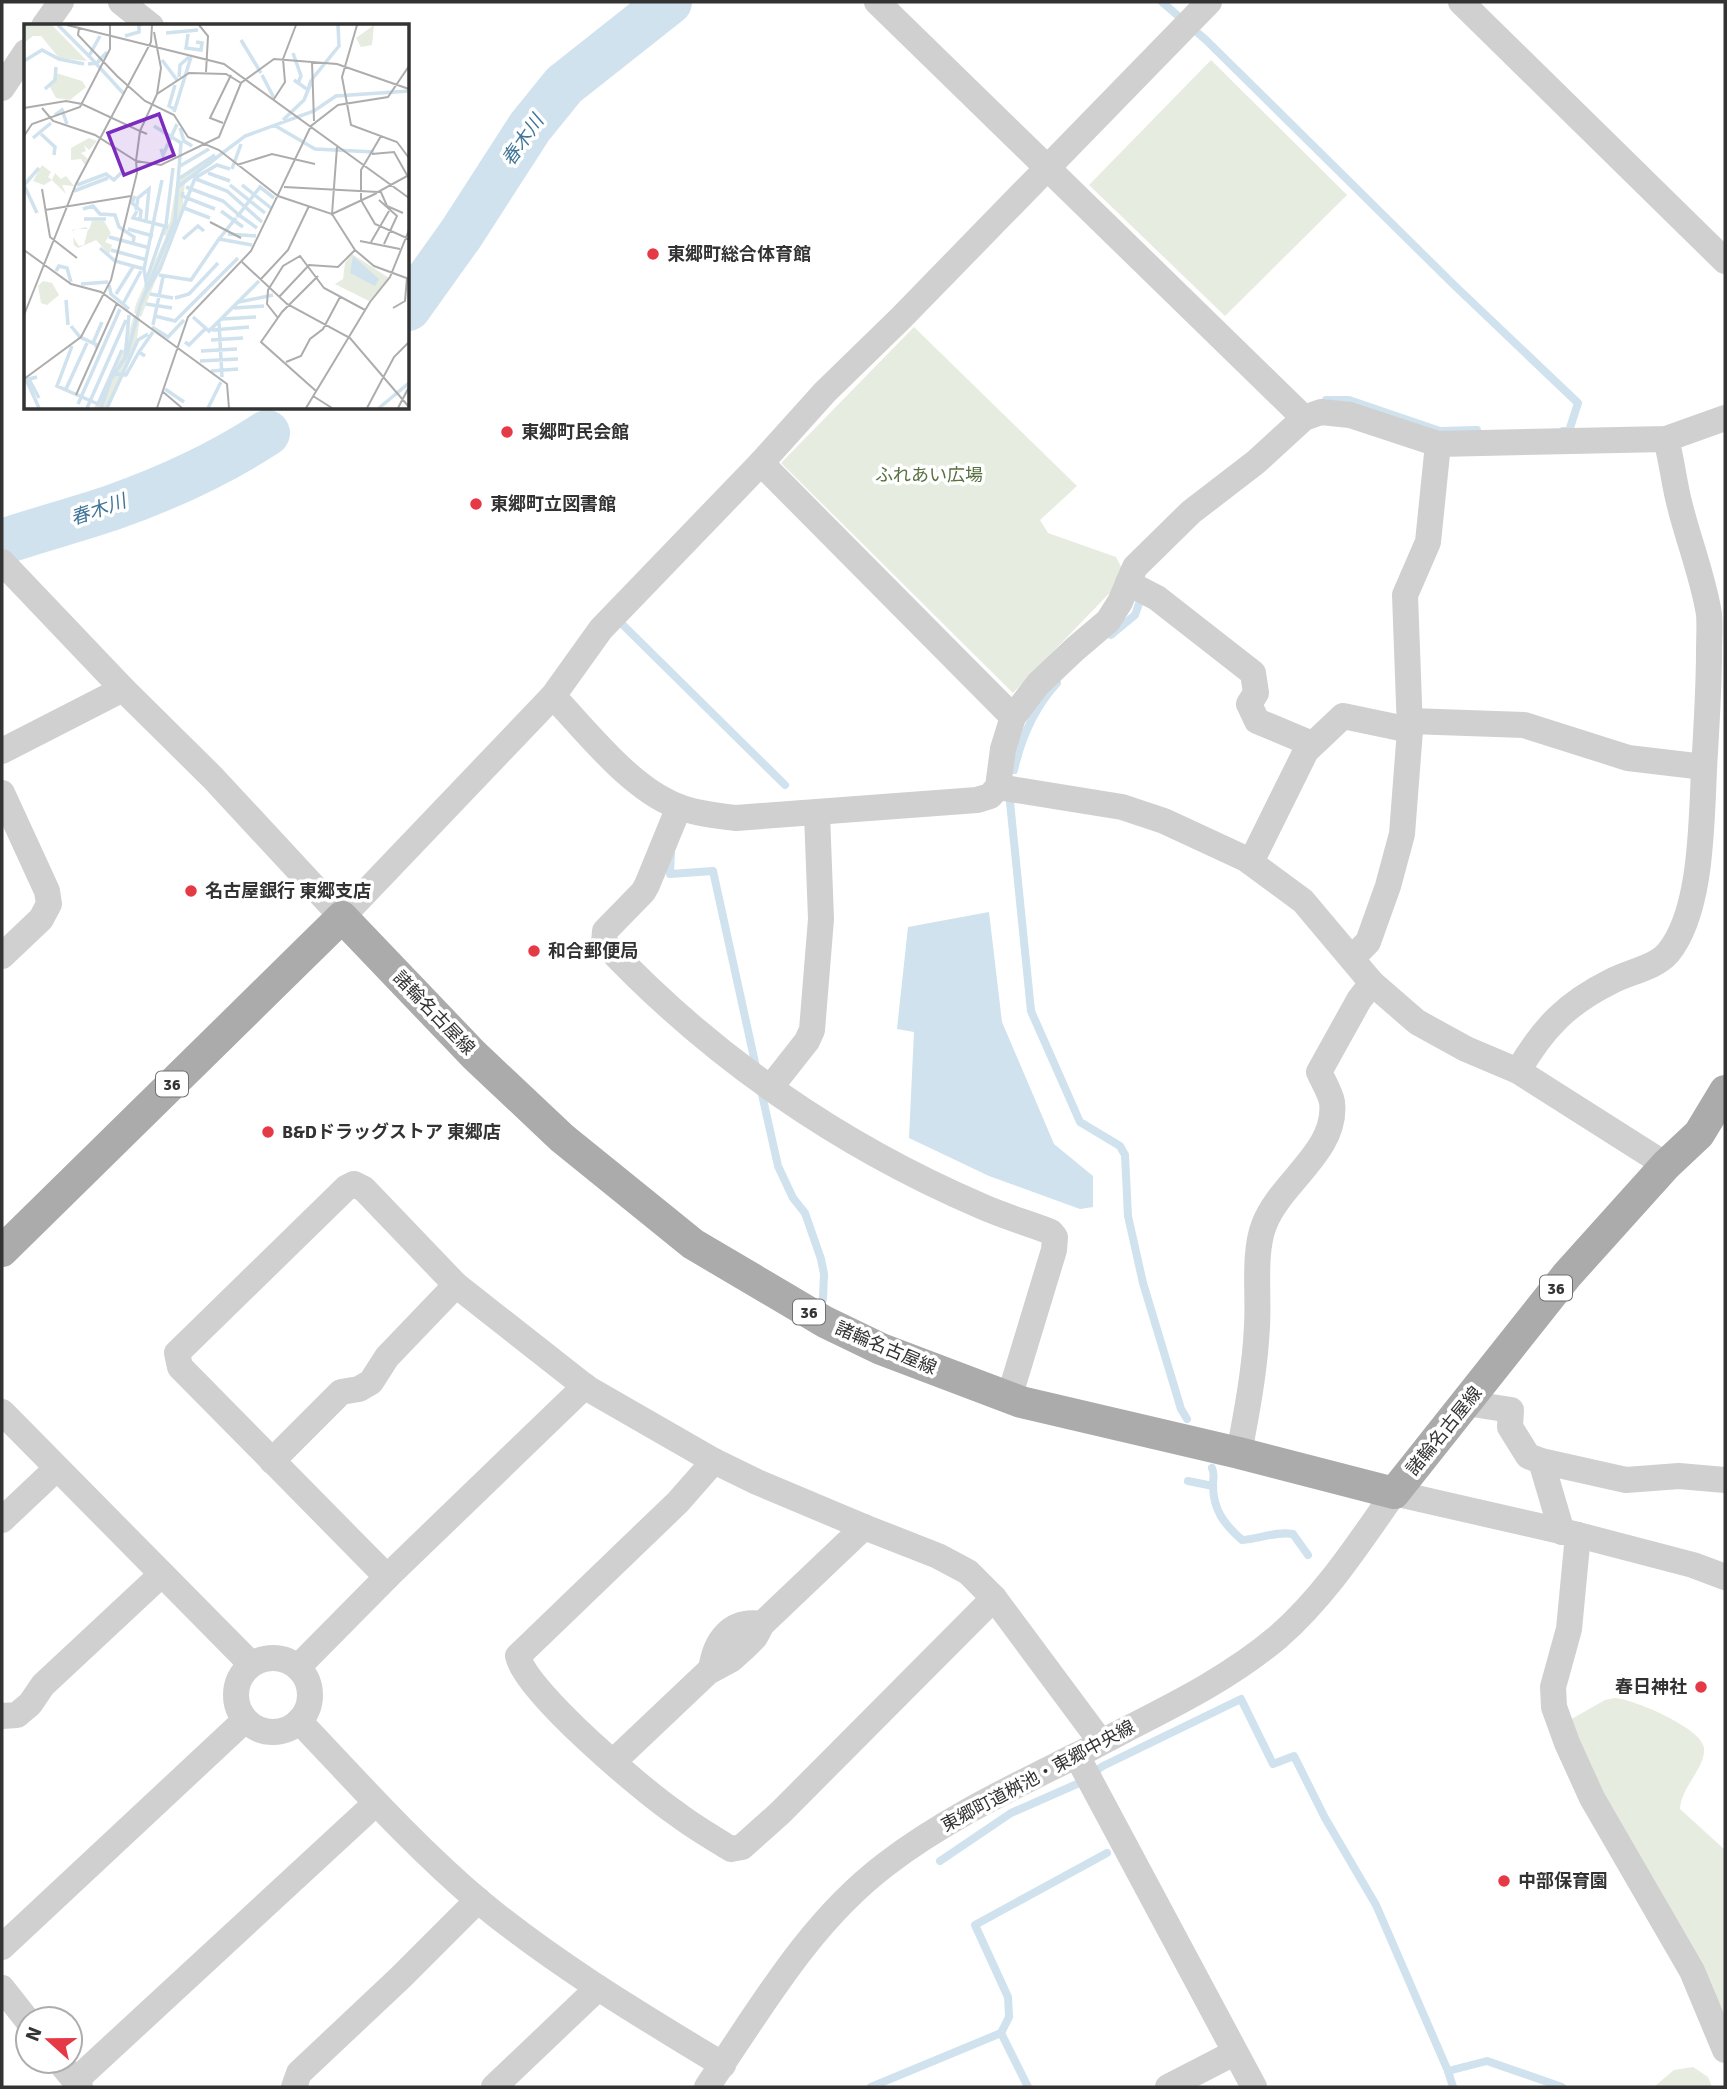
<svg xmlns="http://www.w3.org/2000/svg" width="1727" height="2089" font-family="Signika,'Noto Sans JP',sans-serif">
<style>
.green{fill:#e6ecdf}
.water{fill:#cfe2ee}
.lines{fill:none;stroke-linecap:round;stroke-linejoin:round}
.stream{stroke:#cfe2ee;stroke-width:8}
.river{stroke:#cfe2ee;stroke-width:46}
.minor{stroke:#d0d0d0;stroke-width:26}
.major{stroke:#ababab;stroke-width:32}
.poi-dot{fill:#e63946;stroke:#fff;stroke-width:2.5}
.labels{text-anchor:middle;stroke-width:7;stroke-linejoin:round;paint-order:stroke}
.shield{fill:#fff;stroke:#707070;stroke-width:2}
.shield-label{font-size:16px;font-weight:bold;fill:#333}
.poi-label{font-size:18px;font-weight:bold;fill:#333;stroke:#fff;text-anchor:start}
.park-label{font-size:18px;fill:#56703f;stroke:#fff}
.street-label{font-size:18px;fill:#333;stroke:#fff}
.water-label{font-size:19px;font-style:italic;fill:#3f7597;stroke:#fff}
.inset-river{fill:none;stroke:#cfe2ee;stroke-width:3.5}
.inset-road{fill:none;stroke:#adadad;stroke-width:2}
.view{fill:#7b2cbf;fill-opacity:0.15;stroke:#7b2cbf;stroke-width:3.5}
.inset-edge{fill:none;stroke:#333;stroke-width:3.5}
</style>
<rect width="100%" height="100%" fill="#fff"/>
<g class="green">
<polygon points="1211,60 1347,195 1225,316 1089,185"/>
<polygon points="914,327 1077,486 1040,520 1048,533 1116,557 1126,576 1013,693 781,463"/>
<path d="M1615,1698C1633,1699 1702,1728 1704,1748C1706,1767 1681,1787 1680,1809L1725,1850V2028L1604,1806L1568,1721L1605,1700Z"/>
<polygon points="1693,2067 1708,2077 1712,2087 1654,2087 1674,2070"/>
</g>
<polygon class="water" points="989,912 1002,1022 1054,1144 1093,1176 1093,1207 1080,1209 989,1176 909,1138 914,1032 897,1029 908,927"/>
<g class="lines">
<g class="stream">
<polyline points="634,2 645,19"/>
<polyline points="1162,2 1206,40 1454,285 1578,403 1569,431 1563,431"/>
<polyline points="1326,400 1349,400 1440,431 1477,430"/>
<polyline points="622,624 785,785"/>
<polyline points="1111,635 1135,615 1141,598"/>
<path d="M1014,770C1021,739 1035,707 1057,683"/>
<polyline points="1010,802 1031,1011 1080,1122 1120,1146 1125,1155 1128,1216 1143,1283 1181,1409 1187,1419"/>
<polyline points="671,852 670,874 713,871 756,1067"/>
<polyline points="761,1090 778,1166 793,1198 805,1213 821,1259 824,1274 823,1299"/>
<path d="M1212,1468C1215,1475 1213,1478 1213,1485C1213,1510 1224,1524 1242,1540C1260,1539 1275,1531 1293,1534L1308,1555"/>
<polyline points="1188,1481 1213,1486"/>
<polyline points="940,1861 1011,1813 1077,1784 1103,1766 1241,1699 1273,1764 1294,1756 1325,1818 1376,1905 1448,2071 1487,2061 1562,2087"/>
<polyline points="1001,2033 1028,2087"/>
<polyline points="1448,2071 1453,2087"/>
<polyline points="871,2087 1001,2033 1009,2017 1008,1997 975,1925 1107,1853"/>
</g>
<g class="river">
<polyline points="408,308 461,234 530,127 564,85 669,2"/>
<path d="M2,542C38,530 75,520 111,508C165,489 218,465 267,433"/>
</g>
<g class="minor">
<polyline points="121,2 151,26"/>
<polyline points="877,2 1304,418"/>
<polyline points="1461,2 1725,261"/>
<polyline points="44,26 61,2"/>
<polyline points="2,88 26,52"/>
<polyline points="761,463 1013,717"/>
<polyline points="2,562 123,689 213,778 342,917 553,696 601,629 761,463 825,392 901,318 1209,2"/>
<polyline points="1128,583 1157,598 1253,673 1256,693 1249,704 1257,721 1312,744"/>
<path d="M553,696C585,730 626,782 668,802C689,813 713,815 736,818L977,800L990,796L998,787L1003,749L1013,717L1038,684L1075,649L1108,621L1120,602L1135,567L1191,512L1256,462L1304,418L1321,412L1350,415L1438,444L1666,439L1725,418"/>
<polyline points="1410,721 1524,725 1628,758 1704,767"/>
<polyline points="2,751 123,689"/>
<polyline points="998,787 1122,807 1164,821 1246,859 1303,901 1372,983 1417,1022 1466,1049 1518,1071 1666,1165"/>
<polyline points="2,793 47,891 49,904 41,919 2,956"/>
<path d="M679,807L647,885L643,892L605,931L604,943C710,1056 839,1145 981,1206C1003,1216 1028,1223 1051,1232L1055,1237L1054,1250L1009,1398"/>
<polyline points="1251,862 1306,751 1343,716 1410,730"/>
<polyline points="1352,958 1368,942 1388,886 1402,834 1410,730 1405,595 1428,542 1438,444"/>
<path d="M1518,1071C1543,1028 1567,1003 1612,981C1629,972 1655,968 1668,953C1705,908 1701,808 1705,752C1707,718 1709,685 1709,651C1709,639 1710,626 1709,614C1703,577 1689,542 1680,506C1674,484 1672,461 1666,439"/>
<polyline points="770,1088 807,1041 812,1030 821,919 817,814"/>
<polyline points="1466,1403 1511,1410 1510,1427 1528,1456 1541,1461 1626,1480 1679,1476 1725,1480"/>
<polyline points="2,1412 251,1664"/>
<path d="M1239,1453C1247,1411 1255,1369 1257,1326C1259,1296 1253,1253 1264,1225C1280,1182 1338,1151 1332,1102C1330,1092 1323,1081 1319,1072L1359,1000L1372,983"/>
<polyline points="272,1461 341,1392 359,1389 371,1382 387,1357 456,1285"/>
<path d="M714,1461L678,1502L518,1656C525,1691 643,1791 677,1814C694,1827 713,1838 731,1849L742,1847L780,1813L994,1598"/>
<polyline points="1541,1461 1562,1532"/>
<polyline points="2,1520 56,1469"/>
<polyline points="1578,1535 1569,1629 1553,1687 1554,1707 1567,1743 1592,1798 1692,1971 1725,2050"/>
<polyline points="387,1577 585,1386"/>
<circle cx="273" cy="1695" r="37"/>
<polyline points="298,1667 387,1577 180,1367 177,1353 346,1188 354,1184 364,1189 456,1285 587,1388 714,1461 757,1482 864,1527 938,1556 968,1572 994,1598 1101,1742"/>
<path d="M711,1670C715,1641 730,1619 762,1624"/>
<polyline points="2,1716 17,1715 30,1704 43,1685 162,1574"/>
<path d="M299,1721C357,1782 415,1847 480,1902C555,1964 639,2014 723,2065"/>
<polyline points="1077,1756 1254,2087"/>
<polyline points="613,1762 708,1672 732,1659 743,1649 755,1637 762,1624 864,1527"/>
<polyline points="2,1947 245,1720"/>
<polyline points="2,1988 28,2021"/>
<polyline points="59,2061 80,2087"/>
<polyline points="75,2081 376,1803"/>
<polyline points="294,2087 299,2073 401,1977 478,1900"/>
<polyline points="494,2087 598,1988"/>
<path d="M707,2087C761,2008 808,1924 885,1865C942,1821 1009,1789 1073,1757C1091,1749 1107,1739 1125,1730C1178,1703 1232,1676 1278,1637C1325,1596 1359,1543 1394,1493L1578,1535L1693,1565L1725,1577"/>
<polyline points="1168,2087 1234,2053"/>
</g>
<polyline class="major" points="2,1251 342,917 474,1055 562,1138 693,1244 825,1322 881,1349 1021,1402 1239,1453 1394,1493 1567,1275 1666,1165 1699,1134 1725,1091"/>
</g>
<g class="poi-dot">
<circle cx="653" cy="254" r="7"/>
<circle cx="507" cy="432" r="7"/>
<circle cx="476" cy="504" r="7"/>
<circle cx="191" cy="891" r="7"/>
<circle cx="534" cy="951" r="7"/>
<circle cx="268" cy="1132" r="7"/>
<circle cx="1701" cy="1687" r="7"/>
<circle cx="1504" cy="1881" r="7"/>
</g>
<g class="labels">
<g class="shield">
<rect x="156" y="1071.5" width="32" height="25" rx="5"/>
<rect x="1540" y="1275.5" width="32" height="25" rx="5"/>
<rect x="793" y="1299.5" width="32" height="25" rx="5"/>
</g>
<g class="shield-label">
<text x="172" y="1090">36</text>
<text x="1556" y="1294">36</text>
<text x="809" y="1318">36</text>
</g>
<g class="poi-label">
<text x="667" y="260">東郷町総合体育館</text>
<text x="521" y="438">東郷町民会館</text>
<text x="490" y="510">東郷町立図書館</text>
<text x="205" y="897">名古屋銀行 東郷支店</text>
<text x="548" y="957">和合郵便局</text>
<text x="282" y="1138">B&amp;Dドラッグストア 東郷店</text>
<text x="1687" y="1693" text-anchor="end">春日神社</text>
<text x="1518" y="1887">中部保育園</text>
</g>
<g class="park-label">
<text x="929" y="481">ふれあい広場</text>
</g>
<g class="street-label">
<text transform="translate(434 1013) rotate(46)" y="6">諸輪名古屋線</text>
<text transform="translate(886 1348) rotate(23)" y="6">諸輪名古屋線</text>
<text transform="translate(1444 1431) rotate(-51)" y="6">諸輪名古屋線</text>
<text transform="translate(1038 1776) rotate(-28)" y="6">東郷町道桝池・東郷中央線</text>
</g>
<g class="water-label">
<text transform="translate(522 140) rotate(-55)" y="7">春木川</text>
<text transform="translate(98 509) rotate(-19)" y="7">春木川</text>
</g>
</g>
<g transform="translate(24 24)">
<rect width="385" height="385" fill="#fff"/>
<path d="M0,1H28L63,37L35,34L17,12H9L0,19ZM350,1L348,21L337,23L332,14ZM32,49L58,57L62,63L46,76L32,74L26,63ZM65,114L73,117L65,126L60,121L62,127L57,129L64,135L61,141L57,135L47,136V124ZM197,129L187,141L156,159L161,157L158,190L117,293L110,289L112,280L142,212L138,210L146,198L153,156ZM18,141L27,148L24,153L28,156L31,149L37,155L42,152L50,162L38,161L42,170L28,156L20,161L9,157ZM68,197H80L87,209L81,218L88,221L85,230L72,216L54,224L50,221L48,206L53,205L48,207L49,213L55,222L60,221L64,205H54L62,203L65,206ZM328,230L365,254L345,277L311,260L319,255L321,239ZM19,257L28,259L35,271L23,281L17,279L14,262ZM110,291L116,294L112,320L83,384H70L98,331Z" fill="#e6ecdf"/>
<path d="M329,232L355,255L351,262L326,249Z" fill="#cfe2ee"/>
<path class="inset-river" d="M34,1L65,32M142,9L174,6M164,10L162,24L177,26L178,19L172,18M76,12L65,32L100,70M101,12L115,8V1M217,16L237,49M269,29L277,52L274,59M138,36L153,56M0,37L18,26L35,35L60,40M64,40L73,39L83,28M238,51L250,74M155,53L156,41L165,33M270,56L284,66L287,56M151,61L145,82L152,86M21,65L31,56L32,43M150,88L167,33M31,91L38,86L43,100M259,96L280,76L289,54L315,22L314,1M250,101L291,125L350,128M156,104L160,117L168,122M17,110L31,123L30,131M9,114L27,99M137,125L139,131L153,100M156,142L185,125M208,145L217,120M184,149L206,157M156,154L191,131M172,155L203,167L238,198M0,161L13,189M0,161L15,144M53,161L82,150L90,156L99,147M206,161L241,189M218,161L247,184M155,162L221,112L290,87L312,72L385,67M162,163L199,177L215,191M50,167L84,154M159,168L158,172L191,185M111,172L108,179L117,187L116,196M160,184L186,194M59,185L69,182L76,190L91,191L95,203L110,213L109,219M112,186L114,174L125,165L122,197M113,187L109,194L144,203M197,187L219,203M215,191L233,204M213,193L236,163L250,174M60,195H82M142,201L149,144M104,205L129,212M204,210L232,212M85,213L126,224M159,215L174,202L180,207M195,215L212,194M76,224L91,237L120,245M87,226L123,236M32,247L35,242L43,244L47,258M135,251L167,256L195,215L228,221M122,257L141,202M57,260L84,258M85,261L87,270L105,285M123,264L120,245L138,156M92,270L109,243M126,270L149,274M120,271L136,245L171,154L193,141L206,145M151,274L165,270L194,239M42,276L44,301M215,278L249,271M99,280L117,247M122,280L148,284M210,284L240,282M131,292L151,297L214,234M169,293L185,307L235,257M198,295L232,293M195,299L198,353M129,301L139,253M47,302L56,313L73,321L72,324M128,303L144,313L160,296M188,306L225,303M187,316L219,314M161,318L165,321L181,305M69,319L78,298M48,322L33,362L74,380L98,326M177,327L213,325M115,328L129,308M101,335L105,291M176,337L214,335M187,347L214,345M91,350L102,351L115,328L121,332M0,351L15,384M13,353L5,355L15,374M42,365L63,319M141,365L160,378M54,380L96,285M63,384L102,296M77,384L87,355L103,331L116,282L151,196L157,119L130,102M83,384L114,316L124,310M184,384L197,358M355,384L385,359"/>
<path class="inset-road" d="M43,1L200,40L385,174M175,1L184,12L182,48M333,1L318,53L327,101L373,118L385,134M55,4L54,11L93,52L121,77L150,91L164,113L195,126L254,172L308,190L331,226L350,242L385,255M130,8L137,44L133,70M259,35L272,1M288,38L290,97M250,75L261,58L259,35M0,84L42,77L58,80L116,107L112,137L137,141L195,113L217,59L250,35L313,40L385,65M199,99L186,94L207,51M123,110L116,107L133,70L165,49L202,50L217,59M0,112L8,100L56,83L86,25V1M357,112L337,146V176L351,200L385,215M313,123L308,190L353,169M348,130L370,128L383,151M213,141L248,130L291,140M260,163L354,168L385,151M18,165L26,213L53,234M356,166L363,182L379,189M355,176L373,192L360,220M21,186L107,172M186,198L217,214M336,217L376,225M347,218L365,187M0,226L47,260L77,268L203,360L205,384M218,238L263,280L326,314L385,383M237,255L264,226L285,182M255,273L285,241L314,243L331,226M369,284L381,277L383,254M0,291L52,160L127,18L128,1M254,294L243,280L244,266L259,242L276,232L300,264L341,286M262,338L277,332L286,315L299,305L316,273M0,355L57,313L87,256L113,149L112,137L71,111L29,97L18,84M138,367L158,384M292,367L237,318L258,288L294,252M52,371L93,279M289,372L308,384M133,384L164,293L227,227L287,102L314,81L364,73L385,42M282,384L346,278L366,253L385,206M343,384L370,333L385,318M374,384L385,363"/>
<path class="view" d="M135,90L150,131L100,151L84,109Z"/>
<rect width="385" height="385" class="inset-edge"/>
</g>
<rect width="1727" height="2089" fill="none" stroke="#333333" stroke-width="7"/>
<g transform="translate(49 2040) rotate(291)"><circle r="33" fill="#ffffff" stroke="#adadad" stroke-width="2"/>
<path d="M0-5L12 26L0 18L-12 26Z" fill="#e63946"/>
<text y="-10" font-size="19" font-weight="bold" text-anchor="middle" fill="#333333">N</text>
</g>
</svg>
